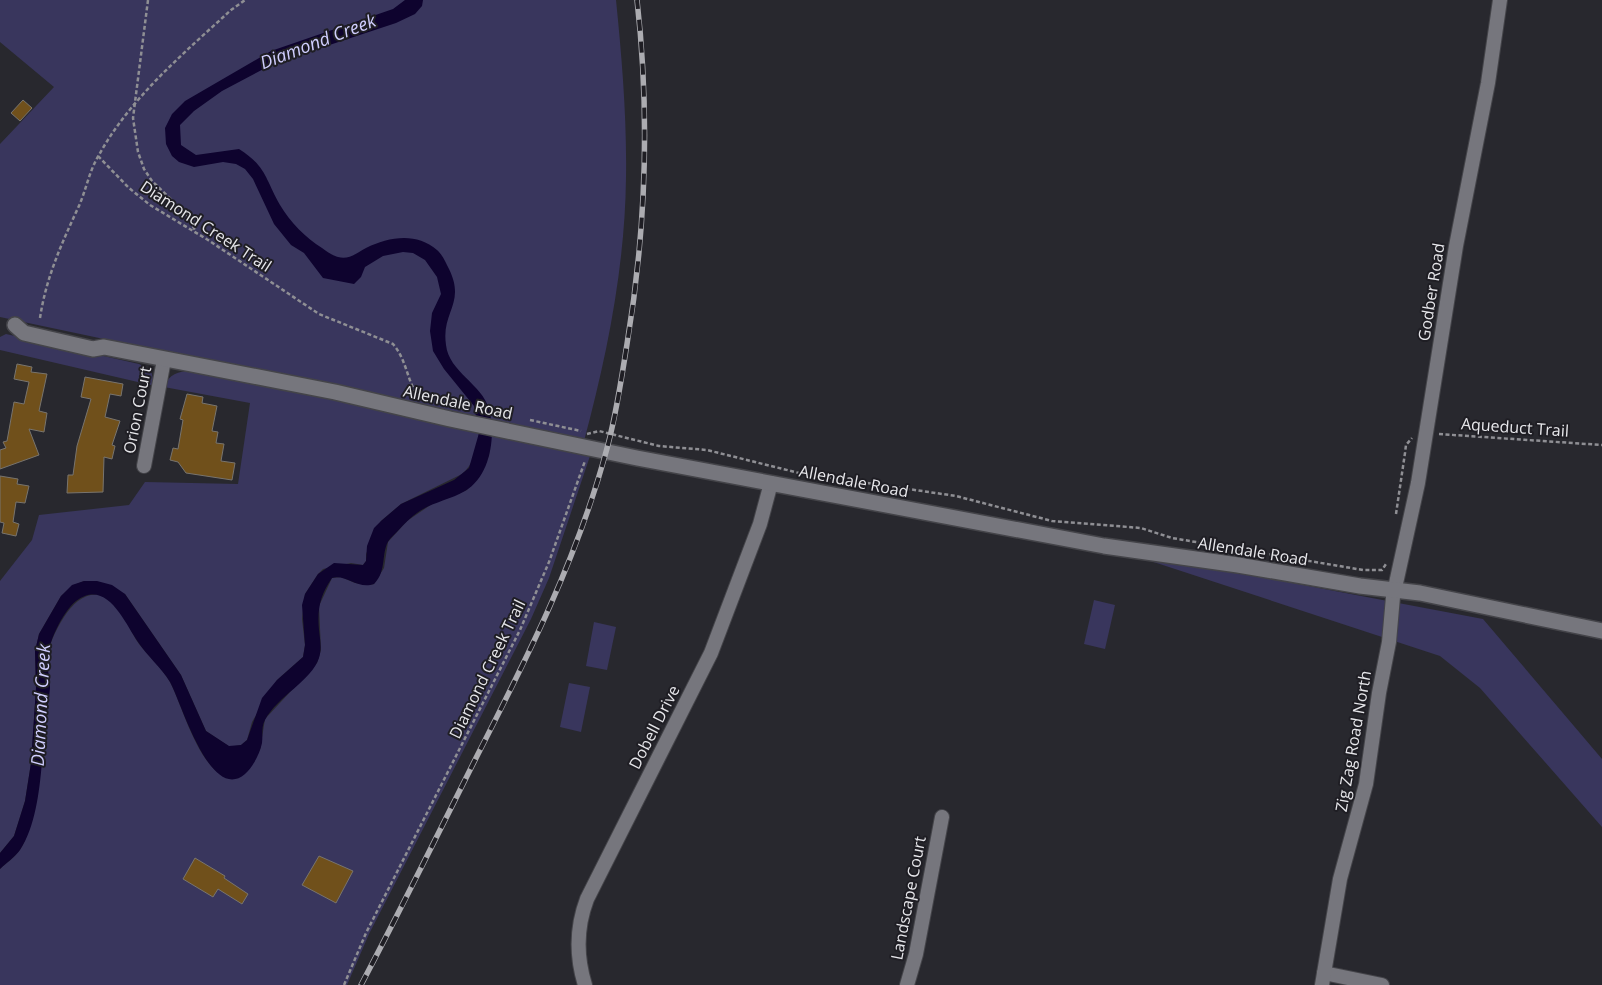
<svg xmlns="http://www.w3.org/2000/svg" width="1602" height="985" font-family="'Open Sans',sans-serif">
<style>
.green{fill:#39365d}
.water{fill:#0e032e}
.building{fill:#70501b;stroke:#78746e}
.lines{fill:none;stroke-linecap:round;stroke-linejoin:round}
.street-casing{stroke:#444449;stroke-width:16}
.secondary-casing{stroke:#444449;stroke-width:18}
.path{stroke:#8f8f94;stroke-width:2.5;stroke-dasharray:4 2.5;stroke-linecap:butt}
.street{stroke:#76767d;stroke-width:14}
.secondary{stroke:#76767d;stroke-width:15}
.rail-casing{stroke:#acacb1;stroke-width:5.5}
.rail{stroke:#1f1e24;stroke-width:4;stroke-dasharray:11;stroke-linecap:butt}
.labels{text-anchor:middle;stroke-width:4;stroke-linejoin:round;paint-order:stroke}
.street-label{font-size:16px;fill:#e7e7eb;stroke:#1f1e24}
.water-label{font-size:18px;font-style:italic;fill:#d0cefe;stroke:#1f1e24}
</style>
<rect width="100%" height="100%" fill="#28282e"/>
<g class="green">
<path d="M0,0H616C622,59 627,119 626,178C625,266 607,356 584,441L0,317V144L54,87L0,42Z"/>
<polygon points="6,334 139,364 151,371 155,386 0,350 0,337"/>
<path d="M191,371L278,386L479,433C477,448 474,464 462,474L401,504L381,521L366,554V561L363,565L351,563L323,569L318,574L305,594L302,619L305,645L303,657L277,680L252,722L247,740L241,745L230,747L206,731L181,675L125,594L84,581L72,586L61,596L39,634L35,651L36,688L31,763L25,801L14,836L0,853V581L32,540L39,515L129,505L145,482L238,484L250,403L164,387C169,374 178,371 191,371Z"/>
<path d="M491,431L590,456L549,578L531,619L369,934L347,985H0V869C6,863 14,858 19,851C26,842 27,833 30,823C40,791 42,760 45,726C46,714 49,701 49,689C50,680 47,671 47,662C48,646 55,631 64,617C78,595 99,584 118,608C127,619 131,633 139,644C149,657 162,668 170,682C183,706 202,784 238,778L260,750L265,719L317,663L321,650L319,606L332,578L341,577L355,583L369,585L374,584L384,568L388,542L407,521L432,504L467,490L489,456Z"/>
<polygon points="1117,550 1483,619 1602,759 1602,827 1480,688 1440,656"/>
<polygon points="1094,600 1115,605 1105,649 1084,644"/>
<polygon points="594,622 616,627 607,670 586,666"/>
<polygon points="569,683 590,687 581,732 560,727"/>
</g>
<path class="water" d="M405,0H423L422,6L415,14L396,23L275,63L222,91L194,111L180,125L181,145L196,155L239,149C267,167 265,179 280,205C290,222 306,238 322,248C326,251 333,256 338,257C349,260 357,253 366,248C389,237 416,232 437,250C442,254 446,263 449,269C466,304 441,311 446,345C449,372 482,384 489,409C496,435 491,476 465,491C450,500 432,502 417,513C407,520 399,530 390,539C380,551 388,570 374,584C358,590 346,574 332,578C320,595 317,610 319,630C320,639 322,649 319,658C312,680 277,697 265,720C261,727 263,735 262,743C260,753 253,767 245,774C210,804 181,701 170,682C161,667 147,656 138,642C124,622 107,578 76,601C62,612 46,647 47,664C48,672 50,680 50,688C49,701 46,714 45,727C41,764 41,818 20,850C15,857 6,863 0,869V853L14,836L25,801L31,763L36,688L35,651L39,634L61,596L72,585L84,581H97L112,585L125,594L181,675L206,731L229,746L241,745L247,740L262,698L277,680L303,657L305,645L302,605L305,594L318,574L334,563L363,565L366,561L367,546L374,528L381,521L401,504L454,480L469,468L479,433L474,406L444,369L433,351L430,331L432,313L441,294L437,277L425,260L413,253L403,252L383,256L365,267L361,277L354,284L323,278L304,253L291,245L274,224L253,179L245,169L236,164L223,162L194,167L179,162L172,156L166,144L165,128L172,114L185,101L271,51L393,9Z"/>
<g class="building">
<polygon points="23,100 32,108 20,121 11,113"/>
<polygon points="17,364 32,367 31,372 47,374 39,411 47,413 44,432 29,429 39,455 0,469 0,450 6,448 3,442 7,441 14,402 24,404 29,382 14,379"/>
<polygon points="85,377 123,384 121,396 110,394 105,417 120,421 112,445 115,446 112,459 104,457 103,492 67,493 68,475 73,475 77,446 91,399 81,397"/>
<polygon points="187,394 203,397 202,403 217,406 212,431 218,432 216,443 224,444 221,461 235,463 232,480 186,473 178,462 170,460 173,448 178,449 183,420 180,419"/>
<polygon points="0,476 18,479 17,484 29,486 25,503 16,502 13,522 19,524 16,536 2,533 4,523 0,522"/>
<polygon points="319,856 353,871 336,903 302,885"/>
<polygon points="195,858 225,876 224,878 248,894 242,904 218,889 213,897 183,879"/>
</g>
<g class="lines">
<defs>
<g id="street">
<polyline points="144,466 164,360"/>
<polyline points="1324,973 1382,985"/>
<path d="M585,985C576,956 576,928 587,899L711,653L760,524L771,483"/>
<polyline points="907,985 916,954 942,817"/>
<polyline points="1322,985 1340,879 1366,784 1379,693 1389,642 1393,597 1418,483 1456,246 1488,83 1500,0"/>
</g>
<polyline id="secondary" points="15,325 24,333 93,349 104,347 335,392 450,419 637,458 1104,546 1238,565 1360,586 1420,593 1602,631"/>
</defs>
<use href="#street" class="street-casing"/>
<use href="#secondary" class="secondary-casing"/>
<g class="path">
<polyline points="148,0 133,118 138,152 144,169 152,181 186,214 195,230"/>
<path d="M98,156L129,188L150,205L208,240L319,314L393,344C407,360 407,382 419,398"/>
<path d="M40,318C46,278 61,245 78,208C86,191 89,171 99,155C130,98 184,53 231,10L245,0"/>
<polyline points="530,420 581,431"/>
<polyline points="587,434 599,431 659,446 707,450 799,473 956,496 1052,521 1141,528 1172,538 1363,570 1382,570 1386,564"/>
<polyline points="1439,434 1602,445"/>
<polyline points="1396,514 1405,453 1406,445 1412,438"/>
<polyline points="344,985 366,933 520,630 549,562 585,461"/>
</g>
<use href="#street" class="street"/>
<use href="#secondary" class="secondary"/>
<defs>
<path id="rail" d="M361,985C401,909 439,832 477,756C527,658 577,559 606,452C616,417 621,381 627,344C646,230 650,115 637,0"/>
</defs>
<use href="#rail" class="rail-casing"/>
<use href="#rail" class="rail"/>
</g>
<g class="labels">
<g class="street-label">
<text transform="translate(206 226) rotate(33)" y="6">Diamond Creek Trail</text>
<text transform="translate(1431 292) rotate(-81)" y="6">Godber Road</text>
<text transform="translate(458 402) rotate(12)" y="6">Allendale Road</text>
<text transform="translate(137 410) rotate(-79)" y="6">Orion Court</text>
<text transform="translate(1515 427) rotate(4)" y="6">Aqueduct Trail</text>
<text transform="translate(854 481) rotate(11)" y="6">Allendale Road</text>
<text transform="translate(1253 551) rotate(9)" y="6">Allendale Road</text>
<text transform="translate(487 669) rotate(-64)" y="6">Diamond Creek Trail</text>
<text transform="translate(654 727) rotate(-63)" y="6">Dobell Drive</text>
<text transform="translate(1353 741) rotate(-80)" y="6">Zig Zag Road North</text>
<text transform="translate(908 898) rotate(-79)" y="6">Landscape Court</text>
</g>
<g class="water-label">
<text transform="translate(318 42) rotate(-21)" y="6">Diamond Creek</text>
<text transform="translate(41 705) rotate(-87)" y="6">Diamond Creek</text>
</g>
</g>
</svg>
